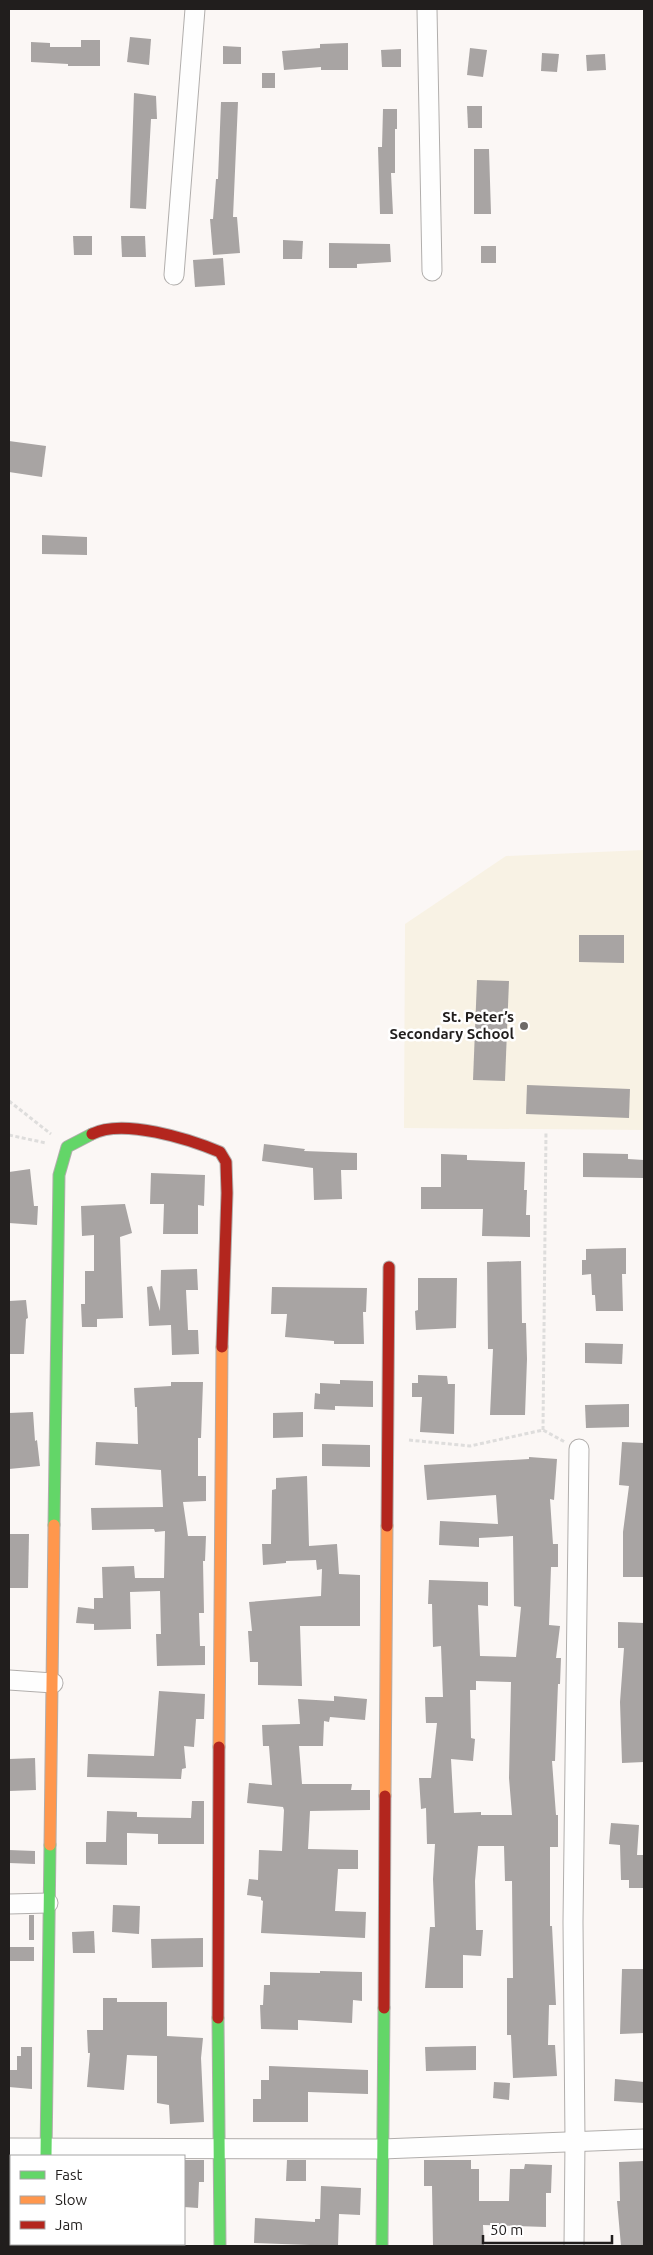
<svg xmlns="http://www.w3.org/2000/svg" width="653" height="2255" font-family="Ubuntu,sans-serif">
<style>
.education{fill:#f8f2e4}
.building{fill:#a8a4a3;fill-rule:evenodd}
.lines{fill:none;stroke-linecap:round;stroke-linejoin:round}
.street-casing{stroke:#b1aeac;stroke-width:21}
.fast-casing{stroke:#b1aeac;stroke-width:13}
.slow-casing{stroke:#b1aeac;stroke-width:13}
.jam-casing{stroke:#b1aeac;stroke-width:13}
.path{stroke:#dedddc;stroke-width:3;stroke-dasharray:4 2.5;stroke-linecap:butt}
.street{stroke:#fefefe;stroke-width:19}
.fast{stroke:#63d668;stroke-width:11}
.slow{stroke:#ff974d;stroke-width:11}
.jam{stroke:#b3261e;stroke-width:11}
.poi-dot{fill:#6d6a69;stroke:#fff;stroke-width:2}
.labels{text-anchor:middle;stroke-width:5;stroke-linejoin:round;paint-order:stroke}
.poi-label{font-size:15px;font-weight:bold;fill:#211e1d;stroke:#fff;text-anchor:end}
</style>
<rect width="100%" height="100%" fill="#fbf7f5"/>
<polygon class="education" points="644,850 644,1130 404,1128 405,924 506,856"/>
<g class="building">
<polygon points="130,37 151,39 149,65 127,62"/>
<polygon points="81,40 100,40 100,66 68,66 68,64 31,62 31,42 50,43 50,47 81,47"/>
<polygon points="348,43 348,70 321,70 321,67 284,70 282,51 320,48 320,44"/>
<polygon points="223,46 241,47 241,64 223,64"/>
<polygon points="470,48 487,50 483,77 467,75"/>
<polygon points="401,49 401,67 382,67 381,50"/>
<polygon points="542,53 559,54 557,72 541,71"/>
<polygon points="605,54 606,70 587,71 586,55"/>
<rect x="262" y="73" width="13" height="15"/>
<polygon points="134,93 156,96 157,119 151,119 146,209 130,208"/>
<polygon points="221,102 238,102 233,217 237,217 240,253 213,255 210,219 213,219 216,179 218,179"/>
<polygon points="467,106 482,106 482,128 468,128"/>
<polygon points="383,109 397,109 397,129 395,129 395,173 391,173 393,214 380,214 378,147 382,147"/>
<polygon points="474,149 489,149 491,214 474,214"/>
<polygon points="73,236 92,236 92,255 74,255"/>
<polygon points="121,236 145,236 146,257 122,257"/>
<polygon points="283,240 303,241 302,259 283,259"/>
<polygon points="329,243 390,244 391,262 357,264 357,268 329,268"/>
<rect x="481" y="246" width="15" height="17"/>
<polygon points="223,258 225,285 195,287 193,260"/>
<polygon points="9,441 46,446 42,477 9,472"/>
<polygon points="42,535 87,537 87,555 42,554"/>
<polygon points="579,935 624,935 624,963 579,962"/>
<polygon points="477,980 509,981 505,1081 473,1080"/>
<polygon points="527,1085 630,1089 629,1118 526,1114"/>
<polygon points="264,1144 305,1149 304,1151 357,1153 357,1170 341,1170 342,1199 314,1200 313,1168 262,1161"/>
<polygon points="583,1153 628,1154 628,1159 644,1160 644,1178 583,1177"/>
<polygon points="441,1154 467,1155 467,1160 525,1162 524,1190 527,1190 526,1215 530,1215 530,1237 482,1236 483,1209 421,1209 421,1187 441,1187"/>
<polygon points="30,1169 34,1206 38,1206 37,1225 9,1223 9,1172"/>
<polygon points="151,1173 205,1175 204,1206 198,1205 198,1234 163,1234 164,1204 150,1204"/>
<polygon points="125,1204 132,1233 120,1237 123,1318 97,1319 97,1327 82,1327 81,1304 85,1304 85,1271 94,1271 94,1235 82,1236 81,1206"/>
<polygon points="626,1248 626,1274 622,1274 623,1311 596,1311 595,1295 592,1295 591,1274 582,1275 582,1260 586,1260 586,1249"/>
<polygon points="521,1261 522,1323 526,1323 527,1359 525,1415 490,1415 493,1349 488,1349 487,1262"/>
<polygon points="197,1269 198,1290 186,1290 188,1330 198,1330 199,1354 172,1355 171,1325 149,1326 147,1287 152,1286 160,1311 161,1270"/>
<polygon points="418,1278 457,1278 456,1328 416,1330 415,1311 418,1310"/>
<polygon points="272,1287 367,1288 366,1312 363,1312 364,1344 334,1344 334,1341 285,1337 287,1314 271,1314"/>
<polygon points="26,1300 28,1318 26,1319 24,1354 9,1354 9,1301"/>
<polygon points="585,1343 623,1344 622,1364 585,1363"/>
<polygon points="418,1375 447,1376 448,1384 455,1384 454,1434 420,1432 422,1397 412,1397 412,1383 418,1383"/>
<polygon points="340,1380 373,1381 373,1407 335,1406 335,1410 314,1409 315,1393 320,1394 320,1383 340,1384"/>
<polygon points="171,1382 203,1382 201,1438 198,1438 198,1476 206,1476 206,1501 183,1502 188,1536 206,1536 205,1561 203,1561 204,1613 199,1613 200,1646 205,1646 205,1665 157,1666 156,1634 161,1634 160,1591 130,1592 131,1629 94,1630 94,1624 76,1623 78,1607 94,1609 94,1598 103,1598 102,1567 134,1566 135,1578 164,1578 165,1531 155,1532 154,1529 92,1530 91,1508 163,1507 161,1470 95,1465 96,1442 138,1444 137,1407 135,1407 134,1388 171,1386"/>
<polygon points="629,1404 629,1427 586,1428 585,1405"/>
<polygon points="33,1412 35,1441 37,1440 40,1466 9,1469 9,1413"/>
<polygon points="303,1412 303,1437 273,1438 273,1413"/>
<polygon points="622,1442 644,1443 644,1577 623,1577 623,1532 629,1486 619,1485"/>
<polygon points="322,1444 370,1445 370,1467 322,1466"/>
<path d="M529,1457L557,1459L554,1500L550,1499L553,1544H558V1567H551L549,1625L560,1626L556,1658H561L560,1684H558L555,1761H552L556,1815H558V1847H550V1926H552L556,2005H549L548,2045H555L557,2076L513,2078L511,2035H507V1978H513L512,1881H505L504,1846H478L475,1881L476,1930H483L481,1956L463,1955V1988H425L430,1927H435L433,1879L435,1844H427L426,1808L421,1809L419,1778H431L437,1723H426L425,1697H443L441,1646L433,1647L432,1604H428L429,1580L488,1582V1606L478,1605L480,1656L516,1657L521,1607L514,1606L513,1536L479,1538V1547L439,1545L440,1521L498,1524L496,1495L427,1500L424,1465L529,1459ZM476,1681L511,1682L509,1778L512,1815H481V1812L454,1813L451,1759L473,1761L475,1739L471,1738L470,1690H476Z"/>
<polygon points="307,1476 309,1546 337,1544 339,1574 360,1575 360,1626 300,1626 302,1686 258,1685 258,1662 250,1662 248,1631 252,1631 249,1602 321,1596 322,1569 317,1570 316,1560 286,1561 286,1563 263,1565 262,1544 271,1544 272,1490 276,1489 276,1478"/>
<polygon points="9,1534 29,1534 28,1588 9,1588"/>
<polygon points="618,1622 644,1623 644,1762 622,1763 620,1702 624,1648 618,1648"/>
<polygon points="159,1691 205,1694 204,1719 196,1719 194,1747 184,1746 186,1768 182,1769 181,1779 87,1777 88,1754 154,1756"/>
<polygon points="334,1696 367,1699 365,1720 330,1717 329,1722 324,1721 323,1746 299,1746 302,1784 352,1784 351,1790 370,1790 370,1810 310,1811 308,1849 358,1850 358,1869 338,1869 335,1911 366,1912 365,1938 261,1933 263,1901 261,1900 261,1897 247,1895 249,1879 258,1880 259,1850 282,1851 284,1810 283,1807 247,1803 249,1783 272,1785 269,1746 263,1746 262,1725 300,1724 298,1699 334,1701"/>
<polygon points="35,1758 36,1790 9,1791 9,1759"/>
<polygon points="192,1801 204,1801 204,1844 158,1844 158,1834 127,1833 127,1865 86,1864 86,1842 106,1842 107,1811 137,1812 137,1817 191,1818"/>
<polygon points="611,1823 639,1825 637,1855 644,1855 644,1888 629,1888 629,1880 621,1880 620,1845 609,1844"/>
<polygon points="9,1850 35,1851 35,1864 9,1863"/>
<polygon points="113,1905 140,1906 139,1934 112,1932"/>
<rect x="29" y="1915" width="5" height="25"/>
<polygon points="94,1931 95,1953 73,1953 72,1932"/>
<polygon points="203,1938 203,1967 152,1968 151,1939"/>
<rect x="9" y="1947" width="25" height="14"/>
<polygon points="622,1969 644,1969 644,2033 620,2034"/>
<polygon points="320,1971 362,1972 362,2001 353,2000 352,2023 298,2020 298,2030 261,2029 260,2005 263,2005 264,1985 270,1985 270,1972 320,1973"/>
<polygon points="103,1998 117,1998 117,2002 167,2002 167,2036 203,2038 201,2058 204,2122 170,2124 169,2105 157,2103 157,2056 127,2055 124,2090 87,2087 90,2053 88,2053 87,2030 103,2030"/>
<polygon points="476,2046 476,2070 426,2071 425,2047"/>
<polygon points="21,2047 32,2047 32,2089 9,2087 9,2070 17,2070 17,2056 21,2056"/>
<polygon points="269,2066 368,2070 368,2094 308,2092 308,2122 253,2122 253,2099 261,2099 261,2080 269,2080"/>
<polygon points="615,2079 644,2082 644,2103 614,2101"/>
<polygon points="494,2082 510,2083 509,2100 493,2098"/>
<polygon points="184,2160 204,2160 204,2182 199,2182 198,2208 184,2207"/>
<polygon points="287,2160 306,2160 306,2181 286,2181"/>
<polygon points="424,2160 471,2160 471,2169 479,2169 479,2201 509,2201 510,2169 524,2169 525,2164 552,2165 551,2193 546,2193 546,2227 483,2225 484,2246 433,2246 432,2186 424,2186"/>
<polygon points="644,2161 644,2246 621,2246 617,2201 620,2201 619,2162"/>
<polygon points="321,2186 361,2188 360,2215 339,2214 338,2246 254,2243 255,2218 315,2222 315,2219 320,2219"/>
</g>
<g class="lines">
<defs>
<g id="street">
<polyline points="427,9 432,271"/>
<polyline points="174,275 195,9"/>
<polyline points="9,1680 53,1683"/>
<polyline points="9,1904 48,1903"/>
<polyline points="9,2148 382,2149 644,2139"/>
<polyline points="45,2246 45,2244"/>
<polyline points="574,2246 575,2140 573,1922 579,1449"/>
</g>
<g id="fast">
<polyline points="54,1525 59,1175 67,1147 92,1134"/>
<polyline points="218,2018 220,2246"/>
<polyline points="46,2156 50,1845"/>
<polyline points="382,2246 384,2008"/>
</g>
<g id="slow">
<polyline points="219,1747 222,1347"/>
<polyline points="385,1796 387,1526"/>
<polyline points="50,1845 54,1525"/>
</g>
<g id="jam">
<path d="M92,1134C123,1118 189,1139 220,1152L226,1162L227,1193L222,1347"/>
<polyline points="387,1526 389,1267"/>
<polyline points="384,2008 385,1796"/>
<polyline points="218,2018 219,1747"/>
</g>
</defs>
<use href="#street" class="street-casing"/>
<use href="#fast" class="fast-casing"/>
<use href="#slow" class="slow-casing"/>
<use href="#jam" class="jam-casing"/>
<g class="path">
<polyline points="9,1101 51,1134"/>
<polyline points="9,1135 46,1143"/>
<polyline points="543,1430 546,1131"/>
<polyline points="409,1440 470,1446 543,1430 565,1442"/>
</g>
<use href="#street" class="street"/>
<use href="#fast" class="fast"/>
<use href="#slow" class="slow"/>
<use href="#jam" class="jam"/>
</g>
<circle class="poi-dot" cx="524" cy="1026" r="5"/>
<g class="labels">
<g class="poi-label">
<text x="514" y="1022">St. Peter’s<tspan x="514" dy="17">Secondary School</tspan></text>
</g>
</g>
<rect width="653" height="2255" fill="none" stroke="#211e1d" stroke-width="20"/>
<rect x="10" y="2155" width="175" height="90" fill="#ffffff" stroke="#a6a5a5"/>
<rect x="20" y="2171" width="25" height="8" fill="#63d668" stroke="#a6a5a5"/>
<text x="55" y="2180" font-size="15" fill="#211e1d">Fast</text>
<rect x="20" y="2196" width="25" height="8" fill="#ff974d" stroke="#a6a5a5"/>
<text x="55" y="2205" font-size="15" fill="#211e1d">Slow</text>
<rect x="20" y="2221" width="25" height="8" fill="#b3261e" stroke="#a6a5a5"/>
<text x="55" y="2230" font-size="15" fill="#211e1d">Jam</text>
<path d="M483 2235v8h129v-8" fill="none" stroke="#211e1d" stroke-width="2.5"/>
<text x="490" y="2235" font-size="15" fill="#211e1d" stroke="#ffffff" stroke-width="4" paint-order="stroke">50 m</text>
</svg>
